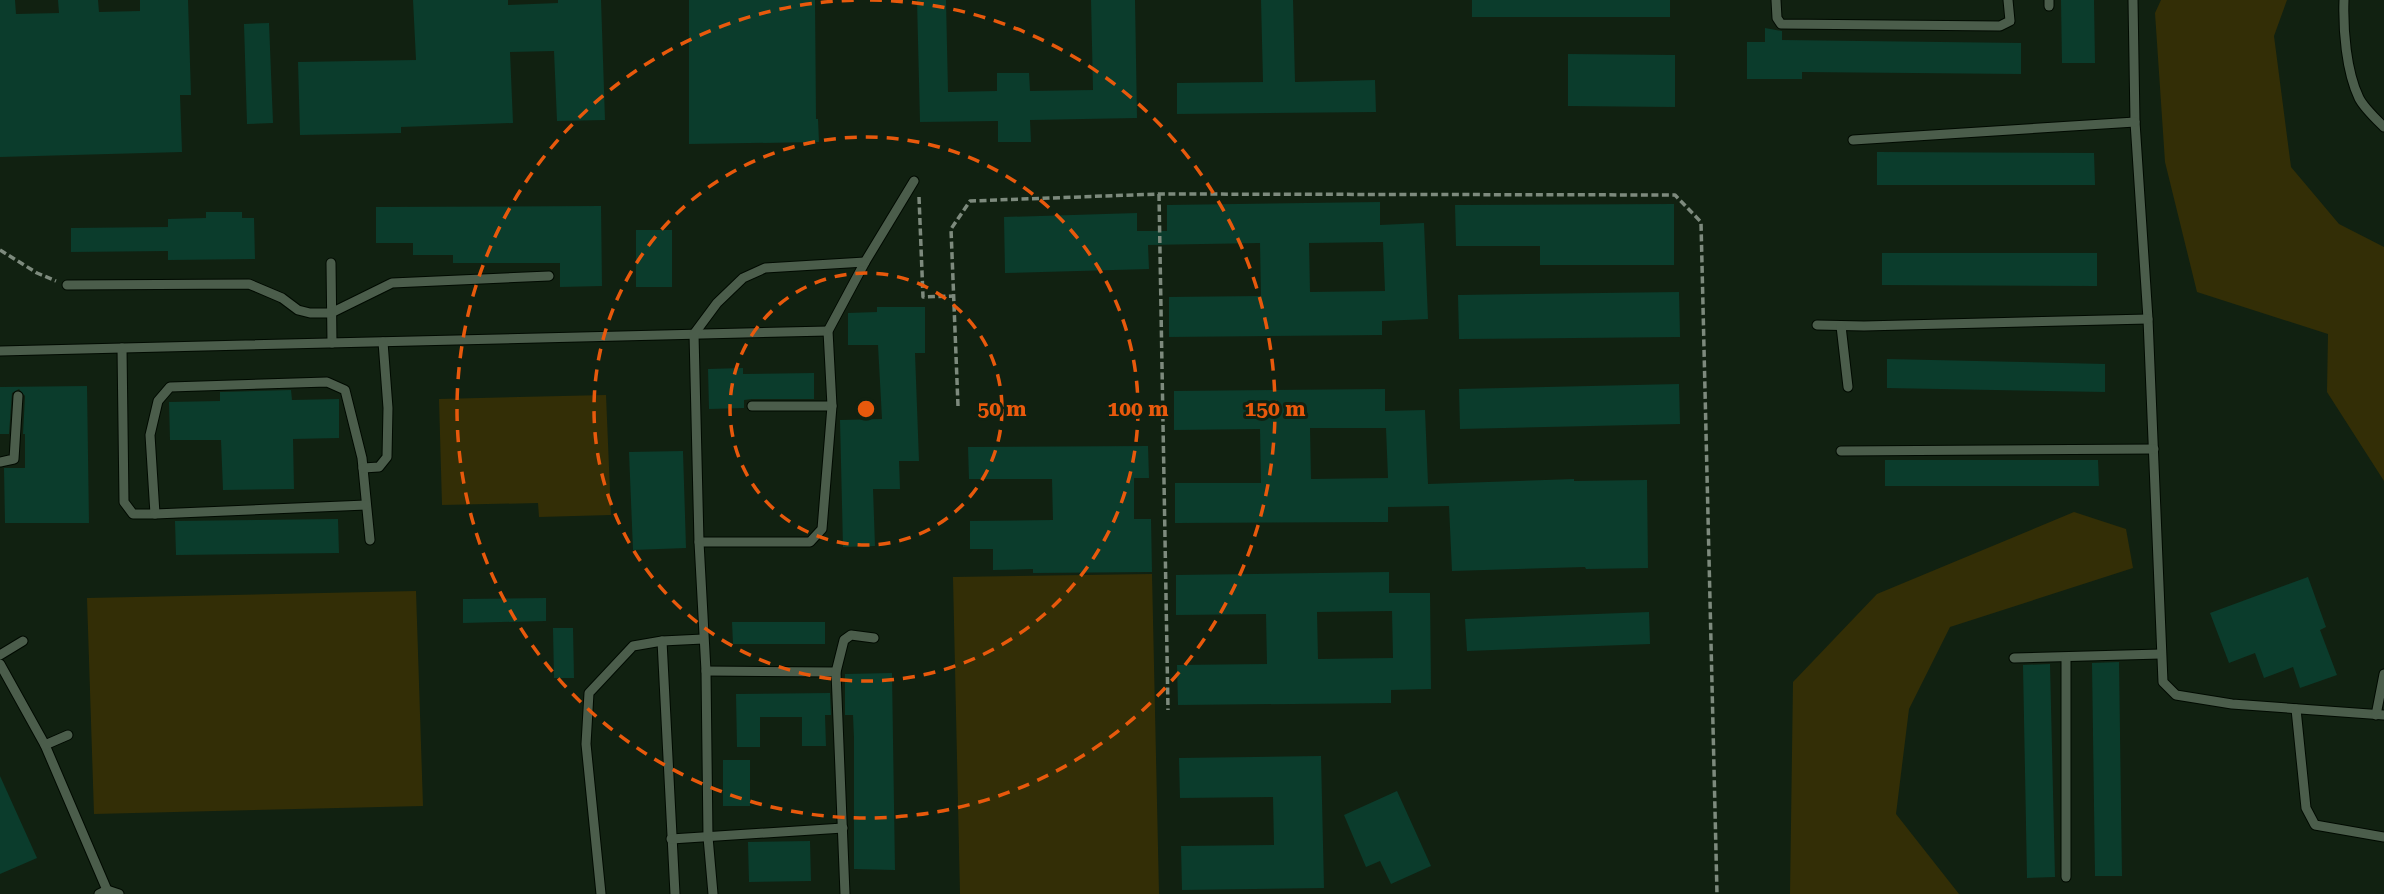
<svg xmlns="http://www.w3.org/2000/svg" width="2384" height="894" font-family="'Roboto Serif',serif">
<style>
.green{fill:#332e06}
.building{fill:#0b3c2c;fill-rule:evenodd}
.lines{fill:none;stroke-linecap:round;stroke-linejoin:round}
.lane-casing{stroke:#000a01;stroke-width:11}
.path{stroke:#7d8a7d;stroke-width:3.5;stroke-dasharray:7 3.5;stroke-linecap:butt}
.lane{stroke:#4b5d4b;stroke-width:9}
.ring{fill:none;stroke:#e8590c;stroke-width:3.5;stroke-dasharray:12 9}
.centre{fill:#e8590c;stroke:#112111;stroke-width:3.5}
.ring-label{font-size:21px;text-anchor:middle;font-weight:bold;fill:#e8590c;stroke:#112111;stroke-width:6;stroke-linejoin:round;paint-order:stroke}
</style>
<rect width="100%" height="100%" fill="#112111"/>
<g class="green">
<polygon points="2161,0 2287,0 2274,36 2291,167 2339,224 2384,247 2384,481 2327,392 2328,334 2197,292 2165,162 2155,13"/>
<polygon points="606,395 611,515 539,517 538,503 442,505 439,399"/>
<polygon points="2074,512 2126,529 2133,568 1950,627 1909,709 1896,814 1959,894 1790,894 1793,682 1877,594"/>
<polygon points="1152,574 1159,894 960,894 953,577"/>
<polygon points="416,591 423,806 94,814 87,598"/>
</g>
<g class="building">
<polygon points="0,0 15,0 16,14 59,13 58,0 98,0 99,12 140,11 140,0 188,0 191,95 180,95 182,152 0,157"/>
<polygon points="413,0 508,0 508,5 558,3 558,0 601,0 605,120 557,121 554,51 510,52 513,123 401,127 401,133 300,135 298,62 416,60"/>
<polygon points="689,0 815,0 816,119 818,119 819,142 689,144"/>
<polygon points="917,0 946,0 948,92 997,91 997,73 1029,73 1030,91 1093,90 1091,0 1135,0 1137,118 1030,120 1031,142 998,142 998,121 920,122"/>
<polygon points="1261,0 1293,0 1295,82 1375,80 1376,112 1177,114 1177,83 1263,82"/>
<rect x="1472" y="0" width="198" height="17"/>
<polygon points="2061,0 2094,0 2095,63 2062,63"/>
<polygon points="269,23 273,123 247,124 244,24"/>
<polygon points="1765,28 1782,31 1782,40 2021,43 2021,74 1802,72 1802,79 1747,79 1747,42 1765,42"/>
<polygon points="1568,54 1675,55 1675,107 1568,106"/>
<polygon points="1877,152 2094,153 2095,185 1877,185"/>
<path d="M1380,202V225L1424,223L1428,319L1382,321V335L1169,337V297L1261,296L1260,243L1148,245L1149,269L1005,273L1004,217L1137,213V231H1167V205ZM1383,242L1385,291L1310,292L1309,243Z"/>
<polygon points="1674,204 1674,265 1540,265 1540,246 1456,246 1455,205"/>
<polygon points="601,206 602,286 560,287 560,263 453,263 453,255 413,255 413,243 376,243 376,207"/>
<polygon points="206,212 242,212 242,218 254,218 255,259 168,260 168,251 71,252 71,228 168,227 168,219 206,218"/>
<rect x="636" y="230" width="36" height="57"/>
<polygon points="1882,253 2097,253 2097,286 1882,285"/>
<polygon points="1679,292 1680,337 1459,339 1458,295"/>
<polygon points="877,307 925,307 925,353 915,353 919,461 899,461 900,489 873,489 875,546 843,547 840,420 882,419 878,345 848,345 848,313 877,312"/>
<polygon points="1887,359 2105,364 2105,392 1887,388"/>
<polygon points="743,368 743,374 814,373 814,399 752,399 744,400 744,408 709,409 708,369"/>
<polygon points="1679,384 1680,424 1460,429 1459,389"/>
<polygon points="87,386 89,523 5,523 4,468 25,468 25,434 23,434 25,396 19,389 12,393 9,434 0,434 0,387"/>
<path d="M1385,389V411L1425,410L1428,484L1574,479V481L1647,480L1648,568L1586,569L1585,567L1452,571L1449,506L1388,507V522L1175,523V483H1261L1260,429L1174,430V391ZM1310,428H1386L1388,478L1311,479Z"/>
<polygon points="291,390 292,400 339,399 339,438 293,439 294,489 223,490 221,440 170,440 169,402 220,401 220,392"/>
<polygon points="1148,446 1149,478 1134,478 1134,519 1151,519 1152,572 1033,573 1033,569 993,570 993,549 970,549 970,521 1053,520 1052,479 969,479 968,447"/>
<polygon points="683,451 686,548 633,550 629,452"/>
<polygon points="1885,460 2098,460 2099,486 1885,486"/>
<polygon points="338,519 339,553 176,555 175,521"/>
<path d="M1389,572V593H1430L1431,689L1391,690V703L1178,705L1177,665L1267,664L1266,614L1176,615V575ZM1392,611L1393,658L1318,659L1317,612Z"/>
<polygon points="2308,577 2326,627 2320,630 2337,675 2300,688 2293,667 2264,678 2255,653 2229,663 2210,613"/>
<polygon points="546,598 546,621 463,623 463,599"/>
<polygon points="1649,612 1650,644 1467,651 1465,619"/>
<polygon points="732,622 825,622 825,644 733,644"/>
<polygon points="553,628 573,628 574,678 554,678"/>
<polygon points="2119,662 2122,876 2095,876 2092,663"/>
<polygon points="2050,664 2055,877 2027,878 2023,665"/>
<polygon points="892,673 895,870 854,869 854,738 853,715 845,715 845,674"/>
<polygon points="830,693 831,715 825,715 826,746 802,746 802,717 760,717 760,747 737,747 736,694"/>
<polygon points="1321,756 1324,888 1182,890 1181,846 1274,845 1273,797 1180,798 1179,758"/>
<rect x="723" y="760" width="27" height="46"/>
<polygon points="0,776 37,858 0,874"/>
<polygon points="1397,791 1431,866 1391,884 1380,861 1366,867 1344,815"/>
<polygon points="810,841 811,881 749,882 748,842"/>
</g>
<g class="lines">
<defs>
<g id="lane">
<polyline points="1776,0 1777,18 1781,24 2000,26 2010,21 2008,0"/>
<polyline points="2049,0 2049,6"/>
<polyline points="2133,0 2135,122 2148,319 2163,682 2176,695 2232,704 2384,715"/>
<path d="M2344,0C2343,29 2346,71 2359,98C2364,108 2376,119 2384,127"/>
<polyline points="1853,140 2135,122"/>
<polyline points="331,263 332,343"/>
<polyline points="67,285 249,284 282,298 298,310 310,313 331,313 392,283 549,276"/>
<polyline points="1817,325 1864,326 2148,319"/>
<polyline points="1841,326 1848,387"/>
<polyline points="122,348 124,502 133,514 155,514 150,435 158,401 170,387 327,382 345,390 362,458 370,540"/>
<polyline points="0,351 828,331"/>
<polyline points="752,406 832,406"/>
<polyline points="1841,451 2154,449"/>
<polyline points="0,462 14,459 18,396"/>
<polyline points="363,468 379,467 387,457 388,408 383,342"/>
<polyline points="155,514 366,505"/>
<polyline points="699,542 810,542 822,529 832,406 828,331 865,262 914,181"/>
<polyline points="662,641 675,894"/>
<polyline points="0,655 23,641"/>
<polyline points="2014,658 2161,654"/>
<polyline points="2066,658 2066,877"/>
<polyline points="0,664 45,745 107,890"/>
<polyline points="706,671 836,672"/>
<polyline points="2296,709 2306,808 2315,825 2384,837"/>
<polyline points="2376,715 2384,674"/>
<polyline points="45,745 68,735"/>
<polyline points="671,839 843,828"/>
<polyline points="99,894 107,890 119,894"/>
<polyline points="601,894 586,744 589,693 633,646 662,641 703,639"/>
<polyline points="713,894 708,837 706,671 699,542 694,334 717,303 743,278 765,268 865,262"/>
<polyline points="845,894 836,672 844,640 851,635 874,638"/>
</g>
</defs>
<use href="#lane" class="lane-casing"/>
<g class="path">
<polyline points="1159,194 1168,710"/>
<polyline points="919,197 923,297 954,296"/>
<polyline points="0,250 37,273 56,281"/>
<polyline points="958,406 951,229 970,201 1159,194 1675,195 1701,222 1717,894"/>
</g>
<use href="#lane" class="lane"/>
</g>
<g class="ring">
<circle cx="866" cy="409" r="136"/>
<circle cx="866" cy="409" r="272"/>
<path d="M870 0A409 409 0 1 1 862 0"/>
</g>
<circle cx="866" cy="409" r="10" class="centre"/>
<g class="ring-label">
<text x="1002" y="416">50 m</text>
<text x="1138" y="416">100 m</text>
<text x="1275" y="416">150 m</text>
</g>
</svg>
